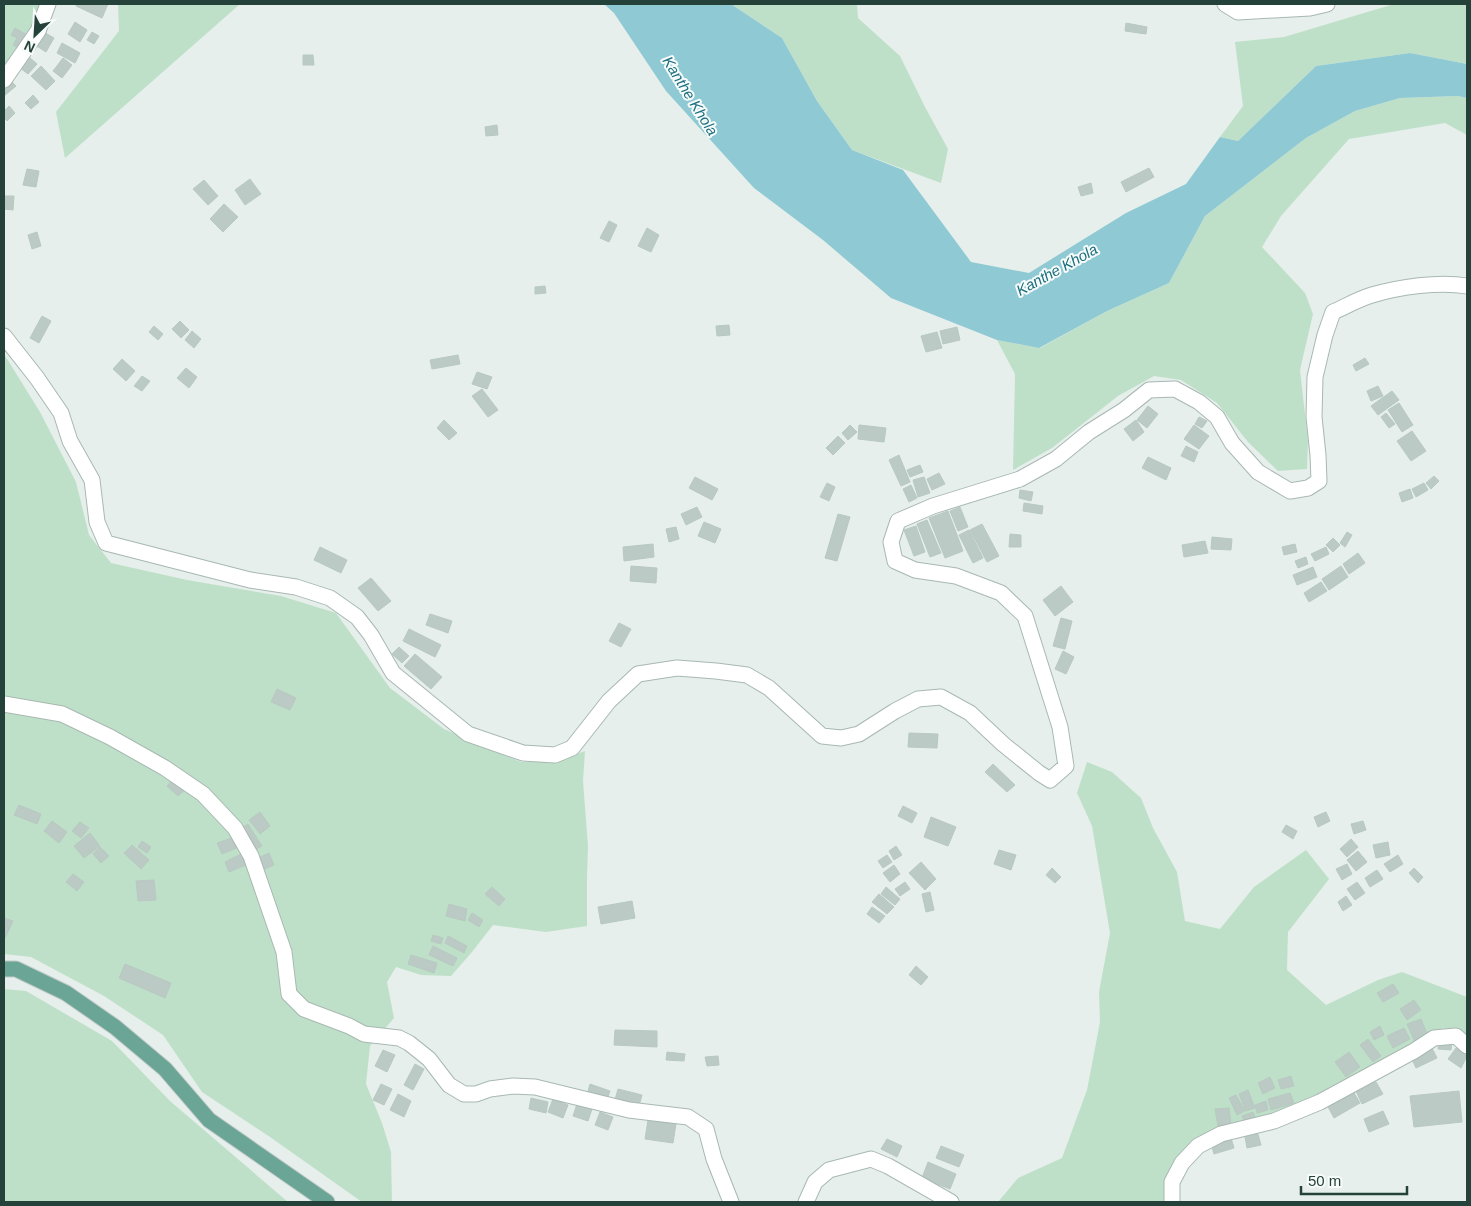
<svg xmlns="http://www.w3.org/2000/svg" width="1471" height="1206" font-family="Arial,sans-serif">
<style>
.green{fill:#bfe0c8}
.water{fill:#8ec9d4}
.building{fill:#bbcac4;stroke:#b8c9c2}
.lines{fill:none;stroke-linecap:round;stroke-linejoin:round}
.minor-casing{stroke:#a8b8b2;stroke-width:17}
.tertiary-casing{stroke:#a8b8b2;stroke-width:17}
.primary-casing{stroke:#c2cac8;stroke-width:17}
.minor{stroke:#fff;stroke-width:15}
.tertiary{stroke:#fff;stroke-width:15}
.primary{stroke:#6aa596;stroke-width:15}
.labels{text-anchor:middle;stroke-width:4;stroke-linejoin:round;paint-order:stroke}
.water-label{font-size:15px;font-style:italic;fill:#1c6f80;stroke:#f7fbf9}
</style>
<rect width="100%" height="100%" fill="#e6efeb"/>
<g class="green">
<polygon points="4,4 53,4 4,81"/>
<polygon points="118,4 240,4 65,158 56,112 119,31"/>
<polygon points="731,4 857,4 858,18 900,56 925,107 948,149 941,183 852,150 817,101 782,38"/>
<polygon points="1394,4 1467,4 1467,64 1410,53 1316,66 1238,141 1220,137 1243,106 1235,42 1284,37"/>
<polygon points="1458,96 1467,98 1467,135 1445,123 1349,139 1281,216 1262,247 1305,293 1313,314 1300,370 1308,441 1307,469 1278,471 1248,442 1217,403 1181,380 1154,376 1118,396 1052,448 1013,470 1015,374 997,340 1040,348 1107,311 1169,283 1205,216 1306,138 1355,111 1400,98"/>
<polygon points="4,354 40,412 76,482 89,535 111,563 187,580 281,596 336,613 390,688 444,729 521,762 555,762 585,751 583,781 588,846 587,876 587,926 546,932 493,925 472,952 451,976 421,975 396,967 387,982 394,1018 370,1046 366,1084 382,1123 391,1152 392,1202 362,1202 270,1137 202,1092 163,1035 104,996 31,957 4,954"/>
<polygon points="1087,762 1112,772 1141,798 1153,828 1177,872 1185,921 1220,929 1254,887 1306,850 1329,879 1288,932 1287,970 1326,1005 1378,980 1402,972 1467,997 1467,1039 1443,1028 1423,1043 1321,1096 1188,1147 1169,1172 1165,1202 998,1202 1018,1178 1062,1158 1087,1090 1100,1022 1099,992 1110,933 1092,826 1077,793"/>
<polygon points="4,989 26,991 112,1041 170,1101 288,1202 4,1202"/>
</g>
<polygon class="water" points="604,4 731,4 782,38 817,101 852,150 903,170 971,262 1029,273 1126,213 1186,184 1220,137 1238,141 1316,66 1410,53 1467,64 1467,98 1458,96 1400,98 1355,111 1306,138 1205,216 1169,283 1107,311 1039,348 997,340 891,298 823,240 754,188 666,91 614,13"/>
<g class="building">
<polygon points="77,4 108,4 102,18 76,6"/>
<polygon points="75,22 87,30 80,42 68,34"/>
<polygon points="1126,23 1147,27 1146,34 1125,31"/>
<polygon points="15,28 29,36 21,50 13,45 17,38 11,35"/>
<polygon points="42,31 54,38 46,52 35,45"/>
<polygon points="92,32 99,36 94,44 87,40"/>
<polygon points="62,43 80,53 75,63 57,53"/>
<polygon points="303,55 313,55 314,65 303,65"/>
<polygon points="29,57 37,64 28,74 20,68"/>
<polygon points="63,58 72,65 62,78 53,71"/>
<polygon points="41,66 55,81 46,90 31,76"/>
<polygon points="9,79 16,86 4,96 4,84"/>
<polygon points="33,95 39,102 31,109 25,103"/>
<polygon points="9,106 15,113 7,121 4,117 4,111"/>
<polygon points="497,125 498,135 486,136 485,127"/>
<polygon points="1149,168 1154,177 1126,192 1121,182"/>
<polygon points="27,169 39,171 36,187 23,185"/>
<polygon points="250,179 261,194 245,205 235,190"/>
<polygon points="204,180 218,196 208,205 193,189"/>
<polygon points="1091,183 1093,193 1081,196 1078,187"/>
<polygon points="4,196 14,196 13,210 4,209"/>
<polygon points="224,204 238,217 223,232 210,219"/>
<polygon points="609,221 617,225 609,242 600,238"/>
<polygon points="647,228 659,235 651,252 638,246"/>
<polygon points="37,232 41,246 32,249 28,235"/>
<polygon points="545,286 546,293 535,294 535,287"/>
<polygon points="42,316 51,321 39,343 30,338"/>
<polygon points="180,321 189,330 181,338 172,329"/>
<polygon points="729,325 730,335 717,336 716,326"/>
<polygon points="154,326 163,334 158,340 149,332"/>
<polygon points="957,327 960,340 943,344 940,331"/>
<polygon points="192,331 201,339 194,348 185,340"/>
<polygon points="937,332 942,348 926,352 921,336"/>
<polygon points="458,355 460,364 432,369 430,360"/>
<polygon points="1365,358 1369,364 1356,371 1353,365"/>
<polygon points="122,359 135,371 126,381 113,369"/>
<polygon points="186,368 197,377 189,388 177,378"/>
<polygon points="477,372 492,377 487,389 472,384"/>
<polygon points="142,376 150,381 142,391 134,386"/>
<polygon points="1378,386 1383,396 1371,401 1367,391"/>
<polygon points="482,389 498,410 488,417 472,396"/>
<polygon points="1392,391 1399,400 1378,415 1371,406"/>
<polygon points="1399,403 1413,425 1402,432 1388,410"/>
<polygon points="1148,406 1158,414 1147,428 1137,420"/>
<polygon points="1386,413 1395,424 1389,428 1381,417"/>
<polygon points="1199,417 1207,421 1202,428 1195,424"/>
<polygon points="444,420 457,433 449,440 437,428"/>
<polygon points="1136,420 1144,432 1133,441 1124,429"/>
<polygon points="850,425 857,432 848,440 842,433"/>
<polygon points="859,425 886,428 884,442 858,439"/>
<polygon points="1194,425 1209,436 1199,449 1184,439"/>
<polygon points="1412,431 1426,451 1411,461 1397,441"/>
<polygon points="838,436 845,443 833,455 826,448"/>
<polygon points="1186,446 1198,452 1194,462 1181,456"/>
<polygon points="899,455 910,482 901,486 889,460"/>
<polygon points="1148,457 1171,468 1166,480 1142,468"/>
<polygon points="920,465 923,472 910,477 907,470"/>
<polygon points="939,473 945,484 932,490 927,479"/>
<polygon points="1434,476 1439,481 1431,489 1426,483"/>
<polygon points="695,477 718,489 712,500 689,488"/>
<polygon points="924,477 930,493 918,497 913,480"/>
<polygon points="827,483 835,487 829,501 820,497"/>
<polygon points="1424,483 1428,490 1416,497 1412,489"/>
<polygon points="911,485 917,498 909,502 903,489"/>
<polygon points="1410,489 1413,498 1402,502 1399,493"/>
<polygon points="1020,490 1033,492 1031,501 1019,498"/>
<polygon points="1024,503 1043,506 1042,514 1023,511"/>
<polygon points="697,507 702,517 686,525 681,514"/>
<polygon points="960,507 968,527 958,531 950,511"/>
<polygon points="948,511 963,551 945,558 929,518"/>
<polygon points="838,514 850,517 837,561 825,558"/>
<polygon points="927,520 941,553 930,557 917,524"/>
<polygon points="704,522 721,529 715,543 698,536"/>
<polygon points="982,524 999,556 987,562 970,530"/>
<polygon points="916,526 925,552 914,556 904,530"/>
<polygon points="676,527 679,539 669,542 666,529"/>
<polygon points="969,530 983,558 973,563 959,535"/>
<polygon points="1347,532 1352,535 1345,547 1340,543"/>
<polygon points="1010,534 1021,535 1021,547 1009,547"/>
<polygon points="1212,537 1232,539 1231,550 1211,549"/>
<polygon points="1333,538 1340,545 1333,552 1326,545"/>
<polygon points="1205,541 1208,553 1184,557 1182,545"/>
<polygon points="653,544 654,557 624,561 623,547"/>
<polygon points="1295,544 1297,552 1284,555 1282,547"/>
<polygon points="320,547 347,560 341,573 314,560"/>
<polygon points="1326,547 1329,554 1315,561 1311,554"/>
<polygon points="1358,553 1365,563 1349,574 1343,564"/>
<polygon points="1306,557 1308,564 1298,568 1295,561"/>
<polygon points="631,566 657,568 656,583 630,581"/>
<polygon points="1341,566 1348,577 1329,590 1322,579"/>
<polygon points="1313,567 1317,577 1297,585 1293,575"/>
<polygon points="371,578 391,601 378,611 358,588"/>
<polygon points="1321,582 1327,591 1309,602 1304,593"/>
<polygon points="1061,586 1073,602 1055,616 1043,600"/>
<polygon points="430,614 452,621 448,633 426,625"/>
<polygon points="1061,618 1072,621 1065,649 1053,646"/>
<polygon points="619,623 631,629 621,647 609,641"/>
<polygon points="409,629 441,645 435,657 403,641"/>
<polygon points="399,647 409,656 402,663 392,654"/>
<polygon points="1063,651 1074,657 1066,674 1055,669"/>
<polygon points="415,654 442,677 431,689 404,666"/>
<polygon points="277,689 296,698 290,710 271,702"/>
<polygon points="909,733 938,734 937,748 908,747"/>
<polygon points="993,764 1015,785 1007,792 985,772"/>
<polygon points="174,778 186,789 178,796 167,786"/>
<polygon points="19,805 41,814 37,824 14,815"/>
<polygon points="903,806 917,813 912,823 898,816"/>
<polygon points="260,812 270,826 260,834 249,820"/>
<polygon points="1326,812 1330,821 1318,827 1314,817"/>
<polygon points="931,817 956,827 948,846 924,837"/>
<polygon points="52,821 67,832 59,843 44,831"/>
<polygon points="1363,821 1366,830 1354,834 1351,824"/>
<polygon points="80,822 89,828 81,838 72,831"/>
<polygon points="248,824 262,846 253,851 240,829"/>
<polygon points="1286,825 1297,831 1293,839 1282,832"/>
<polygon points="90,833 100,846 84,858 74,846"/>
<polygon points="234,837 239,847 222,854 217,843"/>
<polygon points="1351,839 1358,847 1347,857 1340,849"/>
<polygon points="142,841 151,847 147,853 138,847"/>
<polygon points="1388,842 1390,855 1376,858 1373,845"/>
<polygon points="132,845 149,860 141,869 124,853"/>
<polygon points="896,846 902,855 894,860 889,851"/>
<polygon points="100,847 109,856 101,863 93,854"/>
<polygon points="999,850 1016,855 1011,870 994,864"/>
<polygon points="1358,851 1367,862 1356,871 1347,860"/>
<polygon points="269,853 274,865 262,870 258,858"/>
<polygon points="241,854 246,865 229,872 225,862"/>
<polygon points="887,855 892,862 883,868 878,861"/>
<polygon points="1398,855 1403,864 1390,872 1384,864"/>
<polygon points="921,862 936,879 925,890 909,873"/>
<polygon points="1347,864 1352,874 1342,880 1336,869"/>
<polygon points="894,865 900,874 890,882 883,873"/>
<polygon points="1052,868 1061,877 1055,883 1046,875"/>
<polygon points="1414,868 1423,877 1418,883 1409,873"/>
<polygon points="1377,870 1383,879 1370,887 1365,878"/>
<polygon points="73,874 84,882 77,891 66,882"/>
<polygon points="154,880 156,900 138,901 136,881"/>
<polygon points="905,882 910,889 900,896 895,889"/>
<polygon points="1357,882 1365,893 1355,900 1347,889"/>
<polygon points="492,887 505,899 499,906 485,894"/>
<polygon points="886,887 900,899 895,905 881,894"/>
<polygon points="930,892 934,910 926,912 922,894"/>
<polygon points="879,894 894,907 887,914 872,902"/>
<polygon points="1346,896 1352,905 1343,911 1338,902"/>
<polygon points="632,901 635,918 601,924 598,907"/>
<polygon points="449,904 467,909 465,921 446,916"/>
<polygon points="872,907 885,916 879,923 867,914"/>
<polygon points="472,913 483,920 479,927 468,920"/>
<polygon points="4,918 13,921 5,938 4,937"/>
<polygon points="433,935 443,938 441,944 431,941"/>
<polygon points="448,936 467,946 464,953 445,943"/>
<polygon points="433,946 457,958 453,966 429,955"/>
<polygon points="411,955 437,963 434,973 408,964"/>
<polygon points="125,964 171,983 165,998 119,978"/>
<polygon points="916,966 928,977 921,985 909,975"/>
<polygon points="1393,984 1399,993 1383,1002 1377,993"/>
<polygon points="1414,1000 1421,1010 1407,1020 1400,1009"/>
<polygon points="1421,1019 1428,1036 1415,1042 1407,1024"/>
<polygon points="1380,1026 1384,1035 1374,1040 1370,1032"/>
<polygon points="1404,1028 1410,1039 1393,1048 1387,1036"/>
<polygon points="615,1030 657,1031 657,1047 614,1045"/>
<polygon points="1368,1039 1381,1056 1373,1062 1360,1045"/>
<polygon points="1439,1040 1452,1042 1451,1050 1438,1049"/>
<polygon points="1432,1048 1437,1058 1416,1068 1411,1057"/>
<polygon points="1456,1048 1467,1056 1461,1068 1448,1059"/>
<polygon points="383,1050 395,1055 387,1072 375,1066"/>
<polygon points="667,1052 685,1054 684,1061 666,1060"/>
<polygon points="1349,1052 1360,1067 1346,1077 1335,1062"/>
<polygon points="718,1056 719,1065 707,1066 705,1057"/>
<polygon points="415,1064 424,1069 413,1090 404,1085"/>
<polygon points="1291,1076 1294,1086 1281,1089 1278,1080"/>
<polygon points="1270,1077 1275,1088 1263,1094 1258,1083"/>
<polygon points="1376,1082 1383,1094 1362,1104 1356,1091"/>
<polygon points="381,1084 392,1089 384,1105 373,1100"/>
<polygon points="590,1084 610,1091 606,1102 587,1095"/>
<polygon points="618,1089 642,1095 639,1106 615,1100"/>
<polygon points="1248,1090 1255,1108 1246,1111 1239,1094"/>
<polygon points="1353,1091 1360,1103 1334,1118 1327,1105"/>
<polygon points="1459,1091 1462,1122 1414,1127 1410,1096"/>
<polygon points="1290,1093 1294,1103 1271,1110 1268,1099"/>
<polygon points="398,1094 411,1101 404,1117 390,1110"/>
<polygon points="1236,1095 1245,1111 1237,1115 1229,1098"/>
<polygon points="531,1098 548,1102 546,1113 529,1109"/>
<polygon points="553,1099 568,1105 563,1118 548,1112"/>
<polygon points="1266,1101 1268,1110 1257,1113 1255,1105"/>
<polygon points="577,1104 592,1109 588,1121 573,1116"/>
<polygon points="1229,1108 1231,1124 1218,1126 1215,1109"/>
<polygon points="1383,1111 1389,1124 1369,1132 1364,1119"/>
<polygon points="600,1112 613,1117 608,1130 595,1125"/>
<polygon points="1253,1112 1256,1120 1246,1125 1242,1116"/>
<polygon points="648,1120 676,1124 673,1143 645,1139"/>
<polygon points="1258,1134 1261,1145 1247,1148 1245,1137"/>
<polygon points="1231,1138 1234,1148 1214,1154 1211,1143"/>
<polygon points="887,1139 902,1146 897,1157 881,1149"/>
<polygon points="941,1146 964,1155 959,1167 936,1158"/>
<polygon points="928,1162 956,1174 950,1189 922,1178"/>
</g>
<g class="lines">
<defs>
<g id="minor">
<polyline points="4,80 38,31 48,4"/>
<polyline points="4,704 62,714 110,737 165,768 203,794 235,828 251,856 284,952 289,994 304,1009 349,1026 364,1034 399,1038 409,1043 429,1059 449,1085 464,1094 476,1094 490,1089 513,1086 535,1087 629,1110 688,1117 706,1129 714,1159 731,1202"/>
<polyline points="806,1202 815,1182 829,1170 871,1159 888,1166 951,1202"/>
<polyline points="1172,1202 1172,1182 1182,1163 1198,1146 1221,1134 1274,1121 1320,1102 1414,1051 1434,1038 1456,1036 1467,1046"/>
</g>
<g id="tertiary">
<polyline points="1225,4 1238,12 1310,8 1327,4"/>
<path d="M4,336L37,378L61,413L70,441L92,480L97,522L106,543L250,580L296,587L330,598L357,617L371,635L393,673L468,734L523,753L555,755L572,748L609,701L638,674L677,668L716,671L747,675L769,688L822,736L841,738L859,734L895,711L918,699L941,697L970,713L1003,744L1039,773L1050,780L1066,766L1060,727L1025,616L1001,593L956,576L915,570L895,561L891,542L898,521L933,506L1020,479L1056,459L1089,432L1124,410L1149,390L1175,389L1199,402L1217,417L1232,443L1258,472L1290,491L1308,488L1319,481L1318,455L1314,417L1315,377L1325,335L1333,312C1345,307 1358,299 1372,295C1399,287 1439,281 1467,286"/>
</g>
<polyline id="primary" points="4,969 16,969 66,993 115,1027 165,1069 209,1120 327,1202"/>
</defs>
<use href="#minor" class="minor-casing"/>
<use href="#tertiary" class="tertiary-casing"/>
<use href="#primary" class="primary-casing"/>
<use href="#minor" class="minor"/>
<use href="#tertiary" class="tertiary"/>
<use href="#primary" class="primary"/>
</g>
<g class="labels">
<g class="water-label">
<text transform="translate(690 96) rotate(58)" y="5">Kanthe Khola</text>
<text transform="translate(1057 270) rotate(-29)" y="5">Kanthe Khola</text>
</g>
</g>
<rect width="1471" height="1206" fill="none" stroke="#24423a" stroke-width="10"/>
<g transform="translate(35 35) rotate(205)" stroke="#f7fbf9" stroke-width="4" paint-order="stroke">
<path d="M0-4L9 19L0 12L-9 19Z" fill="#24423a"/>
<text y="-8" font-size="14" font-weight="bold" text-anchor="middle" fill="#24423a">N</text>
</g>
<path d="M1301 1186v8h106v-8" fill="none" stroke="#24423a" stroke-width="2.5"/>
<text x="1308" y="1186" font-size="15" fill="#24423a" stroke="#f7fbf9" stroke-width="4" paint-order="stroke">50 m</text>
</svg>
